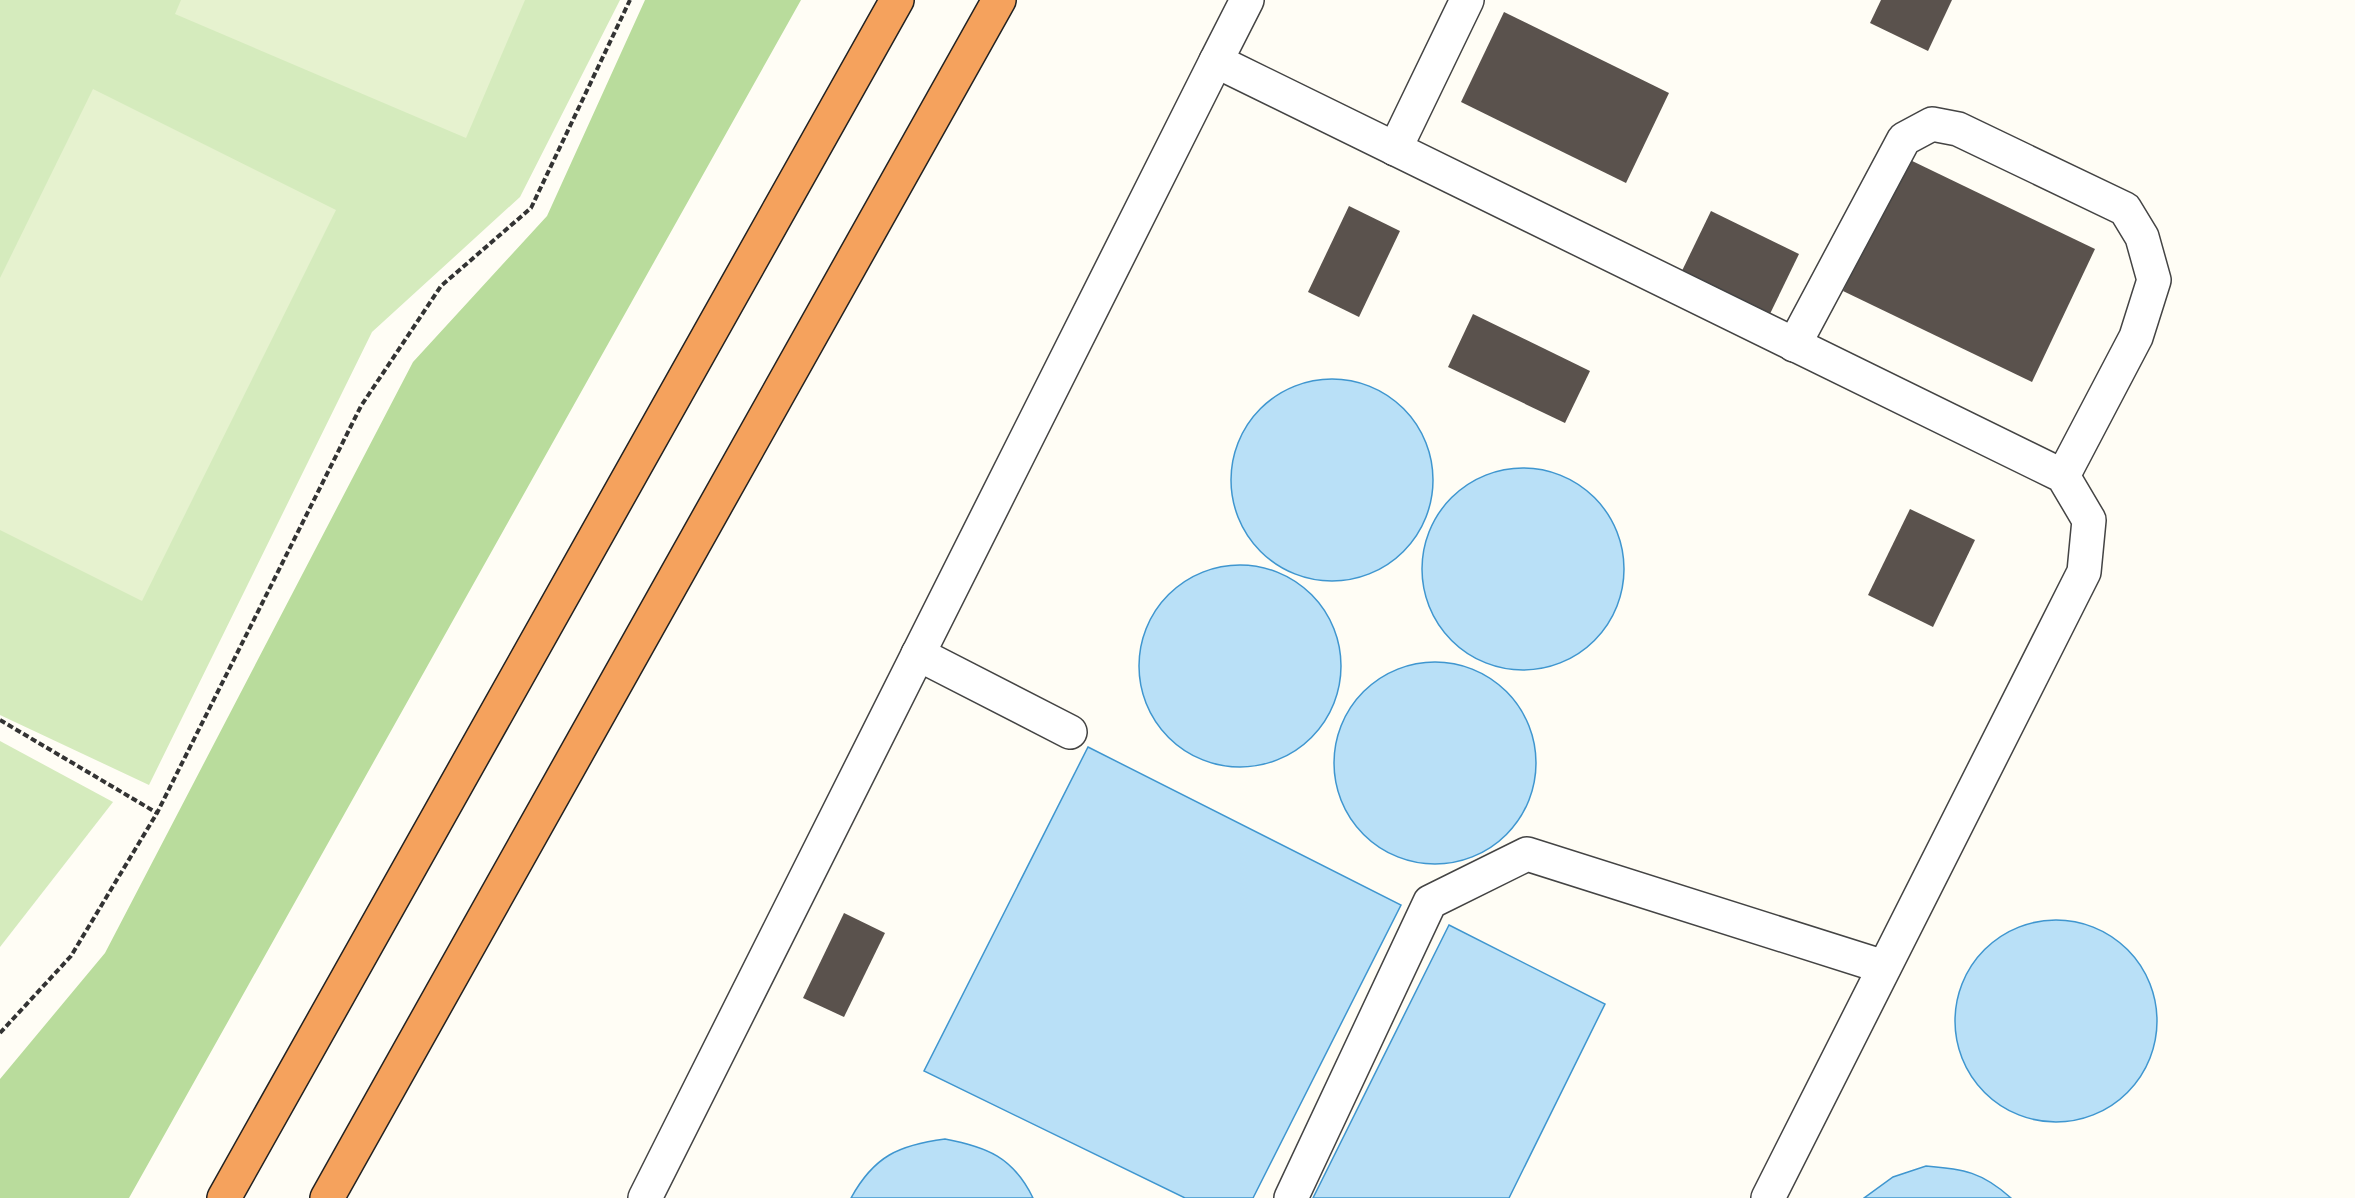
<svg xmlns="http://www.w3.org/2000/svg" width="2355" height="1198" font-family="Literata,serif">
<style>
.green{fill:#d5ebbd}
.forest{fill:#b9dc9c}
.pitch{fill:#e6f2cf}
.water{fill:#b9e0f7;stroke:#3f96cf;stroke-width:1.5}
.building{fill:#5a524d}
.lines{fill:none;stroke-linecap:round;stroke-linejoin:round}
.minor-casing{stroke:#444;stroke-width:36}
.highway-casing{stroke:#222;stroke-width:36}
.path{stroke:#333;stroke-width:4;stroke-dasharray:6 3;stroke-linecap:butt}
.minor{stroke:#fff;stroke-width:33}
.highway{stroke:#f5a25d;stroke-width:33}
</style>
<rect width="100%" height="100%" fill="#fffdf5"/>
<g class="green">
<polygon points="0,0 620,0 520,197 372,332 149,785 0,715"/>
<polygon points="0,741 113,802 0,947"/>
</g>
<polygon class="forest" points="645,0 801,0 129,1198 0,1198 0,1079 105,953 413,362 547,216"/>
<g class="pitch">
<polygon points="181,0 525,0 466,138 175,14"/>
<polygon points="93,89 336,210 142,601 0,530 0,278"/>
</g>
<g class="water">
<circle cx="1332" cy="480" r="101"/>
<circle cx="1523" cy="569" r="101"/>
<circle cx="1240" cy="666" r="101"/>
<circle cx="1435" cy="763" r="101"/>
<polygon points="1088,747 1401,905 1253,1198 1185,1198 924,1071"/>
<circle cx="2056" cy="1021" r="101"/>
<polygon points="1449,925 1605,1004 1509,1198 1313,1198"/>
<path d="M945,1139C987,1147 1013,1157 1033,1198H851C874,1156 899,1145 945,1139Z"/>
<path d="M1926,1166C1964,1169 1982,1172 2011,1198H1864L1893,1177Z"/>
</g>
<g class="building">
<polygon points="1881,0 1952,0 1928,51 1870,23"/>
<polygon points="1504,12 1669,93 1626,183 1461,102"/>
<polygon points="1906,158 2095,249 2032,382 1843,291"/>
<polygon points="1349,206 1400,231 1359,317 1308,292"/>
<polygon points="1711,211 1799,254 1767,320 1679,277"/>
<polygon points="1473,314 1590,371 1565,423 1448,367"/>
<polygon points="1910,509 1975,540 1933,627 1868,595"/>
<polygon points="844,913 885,933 844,1017 803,998"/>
</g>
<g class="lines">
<defs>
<g id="minor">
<polyline points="1247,0 1216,61 2063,476 2089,520 2084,572 1768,1198"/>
<polyline points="1395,149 1467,0"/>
<polyline points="1794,345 1904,139 1932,124 1958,129 2125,209 2142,237 2154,280 2136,337 2063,476"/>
<polyline points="918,654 1070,732"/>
<polyline points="645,1198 1216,61"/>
<polyline points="1291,1198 1430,902 1527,854 1884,967"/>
</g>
<g id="highway">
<polyline points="224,1198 897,0"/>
<polyline points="327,1198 999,0"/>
</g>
</defs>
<use href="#minor" class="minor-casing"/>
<use href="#highway" class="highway-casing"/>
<g class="path">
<polyline points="0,720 157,813"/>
<polyline points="0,1033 71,956 157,813 361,406 441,286 531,208 630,0"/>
</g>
<use href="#minor" class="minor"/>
<use href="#highway" class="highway"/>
</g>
</svg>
